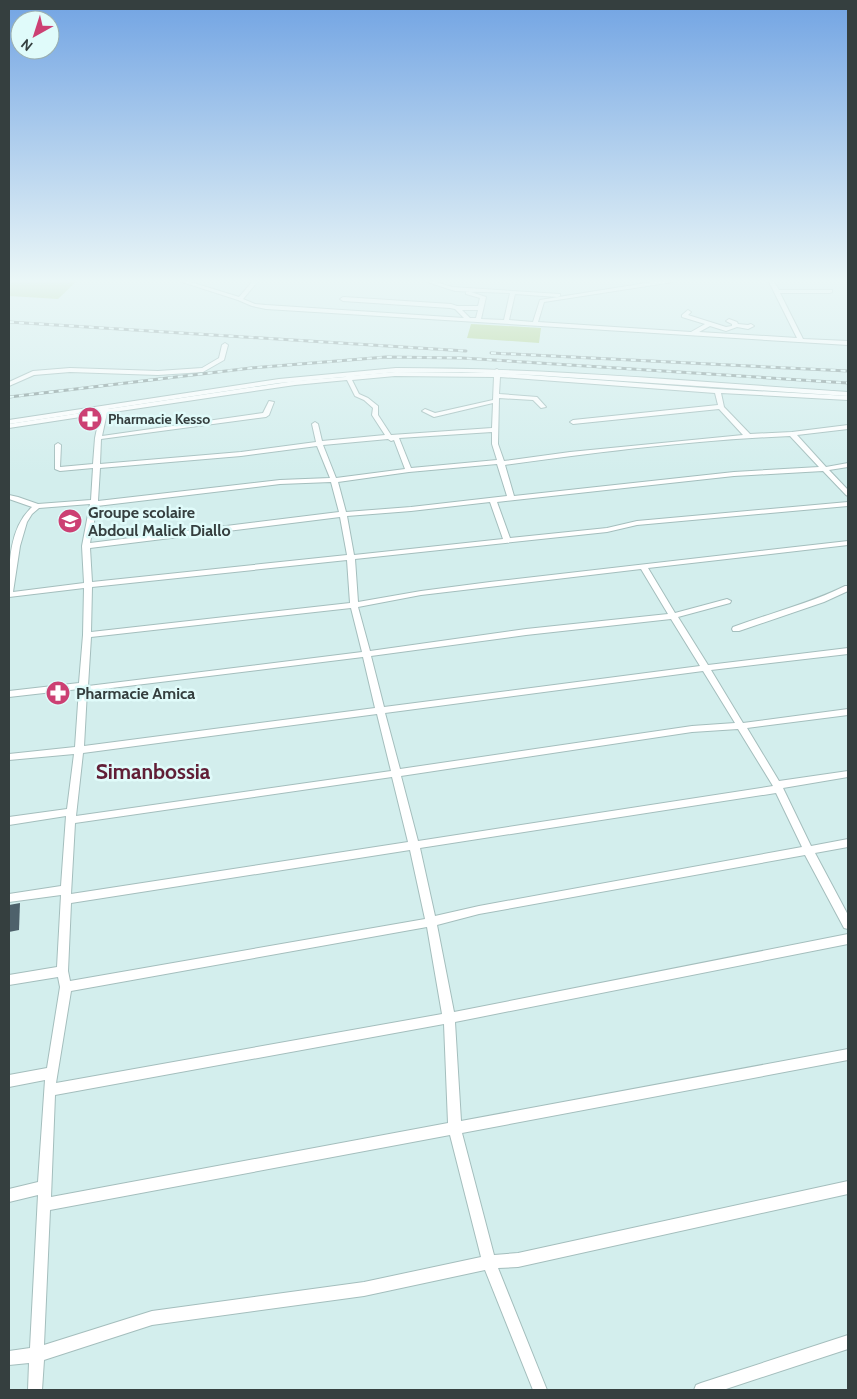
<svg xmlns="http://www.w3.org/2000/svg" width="857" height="1399" font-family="Cabin,sans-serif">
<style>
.green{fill:#aed085}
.building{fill:#4e616b}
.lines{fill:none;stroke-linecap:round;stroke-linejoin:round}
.minor-casing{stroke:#a4bebd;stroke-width:2}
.major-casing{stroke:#a4bebd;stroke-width:2}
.minor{fill:#fff;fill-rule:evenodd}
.major{fill:#fff;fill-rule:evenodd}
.rail-casing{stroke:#849796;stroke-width:3}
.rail{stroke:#e0fbfa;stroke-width:2;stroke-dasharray:5;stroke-linecap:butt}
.labels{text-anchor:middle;stroke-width:5;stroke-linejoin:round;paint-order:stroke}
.far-poi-label{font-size:14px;font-weight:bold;fill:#353f3f;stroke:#e0fbfa;text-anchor:start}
.poi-label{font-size:16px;font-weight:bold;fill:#353f3f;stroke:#e0fbfa;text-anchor:start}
.district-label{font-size:21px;font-weight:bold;fill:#611e36;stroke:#e0fbfa}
</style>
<rect width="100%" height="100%" fill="#d3eeed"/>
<g class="green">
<polygon points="9,280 78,280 58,299 9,296"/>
<polygon points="471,324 541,328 539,343 467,338"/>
</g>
<polygon class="building" points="20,903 19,930 9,932 9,905"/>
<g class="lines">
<defs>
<g id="minor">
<path d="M176,280H184L239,297L254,280H259L243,299L255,304L266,305L464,318L455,309L450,308L343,301L340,299L343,297L451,304L457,306H478L480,298L466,294V292L468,291L486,297L481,319L504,320L510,293L455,291L421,280H429L452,287L560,294V296L558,297L515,294L509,320L533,322L540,300L665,280H675L673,282L544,302L538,322L691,332L705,324L682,317V315L688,310L691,312L688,315L726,327L732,326V324L726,321L729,319L737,322L738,324L748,325L751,324L754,326L748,329L737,327L726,331L710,326L699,332L797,338L768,280H773L779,290H832V292L830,293H780L803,339L848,341V345L266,309L252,306L238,300ZM462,310H478L476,318H470Z"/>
<polygon points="225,343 228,345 224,360 203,372 158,375 70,372 34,375 9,386 9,382 33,371 70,368 158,371 202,368 219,358 222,345"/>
<path d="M497,369L500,371V373L718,389L848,396V400L721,393L724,407L750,434L792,432L848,425V429L797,435L826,467L848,463V467L829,470L848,490V496L846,495L823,471L734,476L497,502L510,538L607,528L637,521L848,502V506L637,525L607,532L355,559L358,602L421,591L490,582L848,541V545L648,568L675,613L727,599L731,601L730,603L678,617L708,665L848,648V654L711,670L743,723L848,709V715L747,728L779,781L848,771V777L783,788L811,846L848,839V847L815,853L848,915V929L844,928L805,855L479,914L437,925L454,1012L848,934V944L455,1022L461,1121L848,1049V1060L462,1133L494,1255L518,1253L848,1181V1194L518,1267L498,1268L547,1390H533L485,1270L364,1296L152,1325L44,1360L42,1390H28L29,1363L9,1365V1351L30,1348L38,1195L9,1202V1189L38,1182L45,1080L9,1087V1075L47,1068L60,987L58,977L9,985V975L57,967L61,895L9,902V894L61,886L66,816L9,825V817L67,809L74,754L9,760V754L75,747L79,689L9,697V691L79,683L83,635L84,588L9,597C9,567 8,529 32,507L9,499V495L18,497L38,504L91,500L93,468L60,471L55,469V445L58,443L61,445L60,467L93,464L95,438L100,414L9,428V424L101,410L103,407H107L108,409L295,381L345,377L348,375L350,376L395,372L494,373L495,370ZM395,376L494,377L493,400L435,413L425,409L422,411L434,417L493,403L492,428L391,435L378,415V406L368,398L359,394L352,380ZM500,377L715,393L718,405L573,420L570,422L573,424L719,409L743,435L570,452L504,461L498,444L499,398L533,400L541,408L546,407L537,397L499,394ZM347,380L355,396L364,400L373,408L372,415L385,435L322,441L318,424L315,422L312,424L316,442L241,452L100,464L101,439L266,417L269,415L274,402L269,401L263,413L102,436L107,413L295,385ZM492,432V444L497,460L411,468L399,438ZM790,436L819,467L734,472L514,496L505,465C599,452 695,440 790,436ZM388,439L391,441L394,440L405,469L336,478L323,445ZM317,446L330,478L280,480L98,501L100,468L241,456ZM497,464L507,496L411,507L346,512L338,482L409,472ZM331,482L339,512L90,543L97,506L280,484ZM490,502L503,539L354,555L347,516L411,511ZM90,504L82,546L84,583L13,592L20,546L27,522L32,514L39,508ZM340,517L347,555L92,582L90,548ZM347,560L350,603L91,632L92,587ZM641,569L668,614L526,629L370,651L358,607L421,595ZM351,608L362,652L88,686L91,637ZM671,619L700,666L384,707L371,656L526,635ZM363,657L375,708L84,746L87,691ZM703,671L735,723L692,726L400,769L385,713ZM377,714L391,771L76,816L83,753ZM738,729L773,786L418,841L401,776L692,732ZM392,777L408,842L71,894L75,823ZM776,793L802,847L479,906L435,916L420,848ZM410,850L425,919L70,981L68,971L71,903ZM427,927L442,1014L56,1083L71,991ZM444,1024L448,1123L51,1197L55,1095ZM450,1135L481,1257L364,1282L152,1311L44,1345L50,1210Z"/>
<path d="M845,586H848V591L824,602L739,631H733L732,629L733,627C770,613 809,604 845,586Z"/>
<polygon points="848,1335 848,1349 723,1390 694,1390 696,1385 701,1383"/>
</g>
<path id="major" d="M396,368C547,368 698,382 848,392V396L534,375L461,372H396L279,383L9,424V420L279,379Z"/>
</defs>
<use href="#minor" class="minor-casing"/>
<use href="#major" class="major-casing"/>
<use href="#minor" class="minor"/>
<use href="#major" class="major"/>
<defs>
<g id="rail">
<polyline points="9,322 466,351"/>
<polyline points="491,353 848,371"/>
<polyline points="9,397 251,368 386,357 462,358 848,383"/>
</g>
</defs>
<use href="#rail" class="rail-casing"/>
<use href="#rail" class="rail"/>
</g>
<linearGradient id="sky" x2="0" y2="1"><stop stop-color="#72a4e3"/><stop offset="0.59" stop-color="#ebf7f7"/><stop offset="1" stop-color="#ebf7f7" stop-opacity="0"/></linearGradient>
<rect width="857" height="476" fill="url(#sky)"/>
<defs>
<symbol id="pharmacy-disc" viewBox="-11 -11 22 22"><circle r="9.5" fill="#cc4073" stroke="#e0fbfa"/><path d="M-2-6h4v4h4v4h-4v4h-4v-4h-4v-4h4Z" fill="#fff"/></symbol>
<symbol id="school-disc" viewBox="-11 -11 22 22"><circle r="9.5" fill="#cc4073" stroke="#e0fbfa"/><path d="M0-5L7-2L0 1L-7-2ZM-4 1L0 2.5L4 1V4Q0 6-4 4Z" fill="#fff"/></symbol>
</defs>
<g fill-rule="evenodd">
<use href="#pharmacy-disc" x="76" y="405" width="28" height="28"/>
<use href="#school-disc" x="56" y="507" width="28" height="28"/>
<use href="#pharmacy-disc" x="44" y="679" width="28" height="28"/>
</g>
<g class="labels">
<g class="far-poi-label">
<text x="108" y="424">Pharmacie Kesso</text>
</g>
<g class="poi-label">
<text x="88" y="518">Groupe scolaire<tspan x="88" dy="18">Abdoul Malick Diallo</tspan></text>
<text x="76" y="699">Pharmacie Amica</text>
</g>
<g class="district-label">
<text x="153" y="779">Simanbossia</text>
</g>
</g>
<rect width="857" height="1399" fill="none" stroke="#353f3f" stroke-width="20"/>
<g transform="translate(35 35) rotate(219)"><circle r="24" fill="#e0fbfa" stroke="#9cb0af"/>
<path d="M0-4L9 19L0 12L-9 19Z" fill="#cc4073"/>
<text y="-8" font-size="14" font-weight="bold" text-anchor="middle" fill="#353f3f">N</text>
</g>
</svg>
